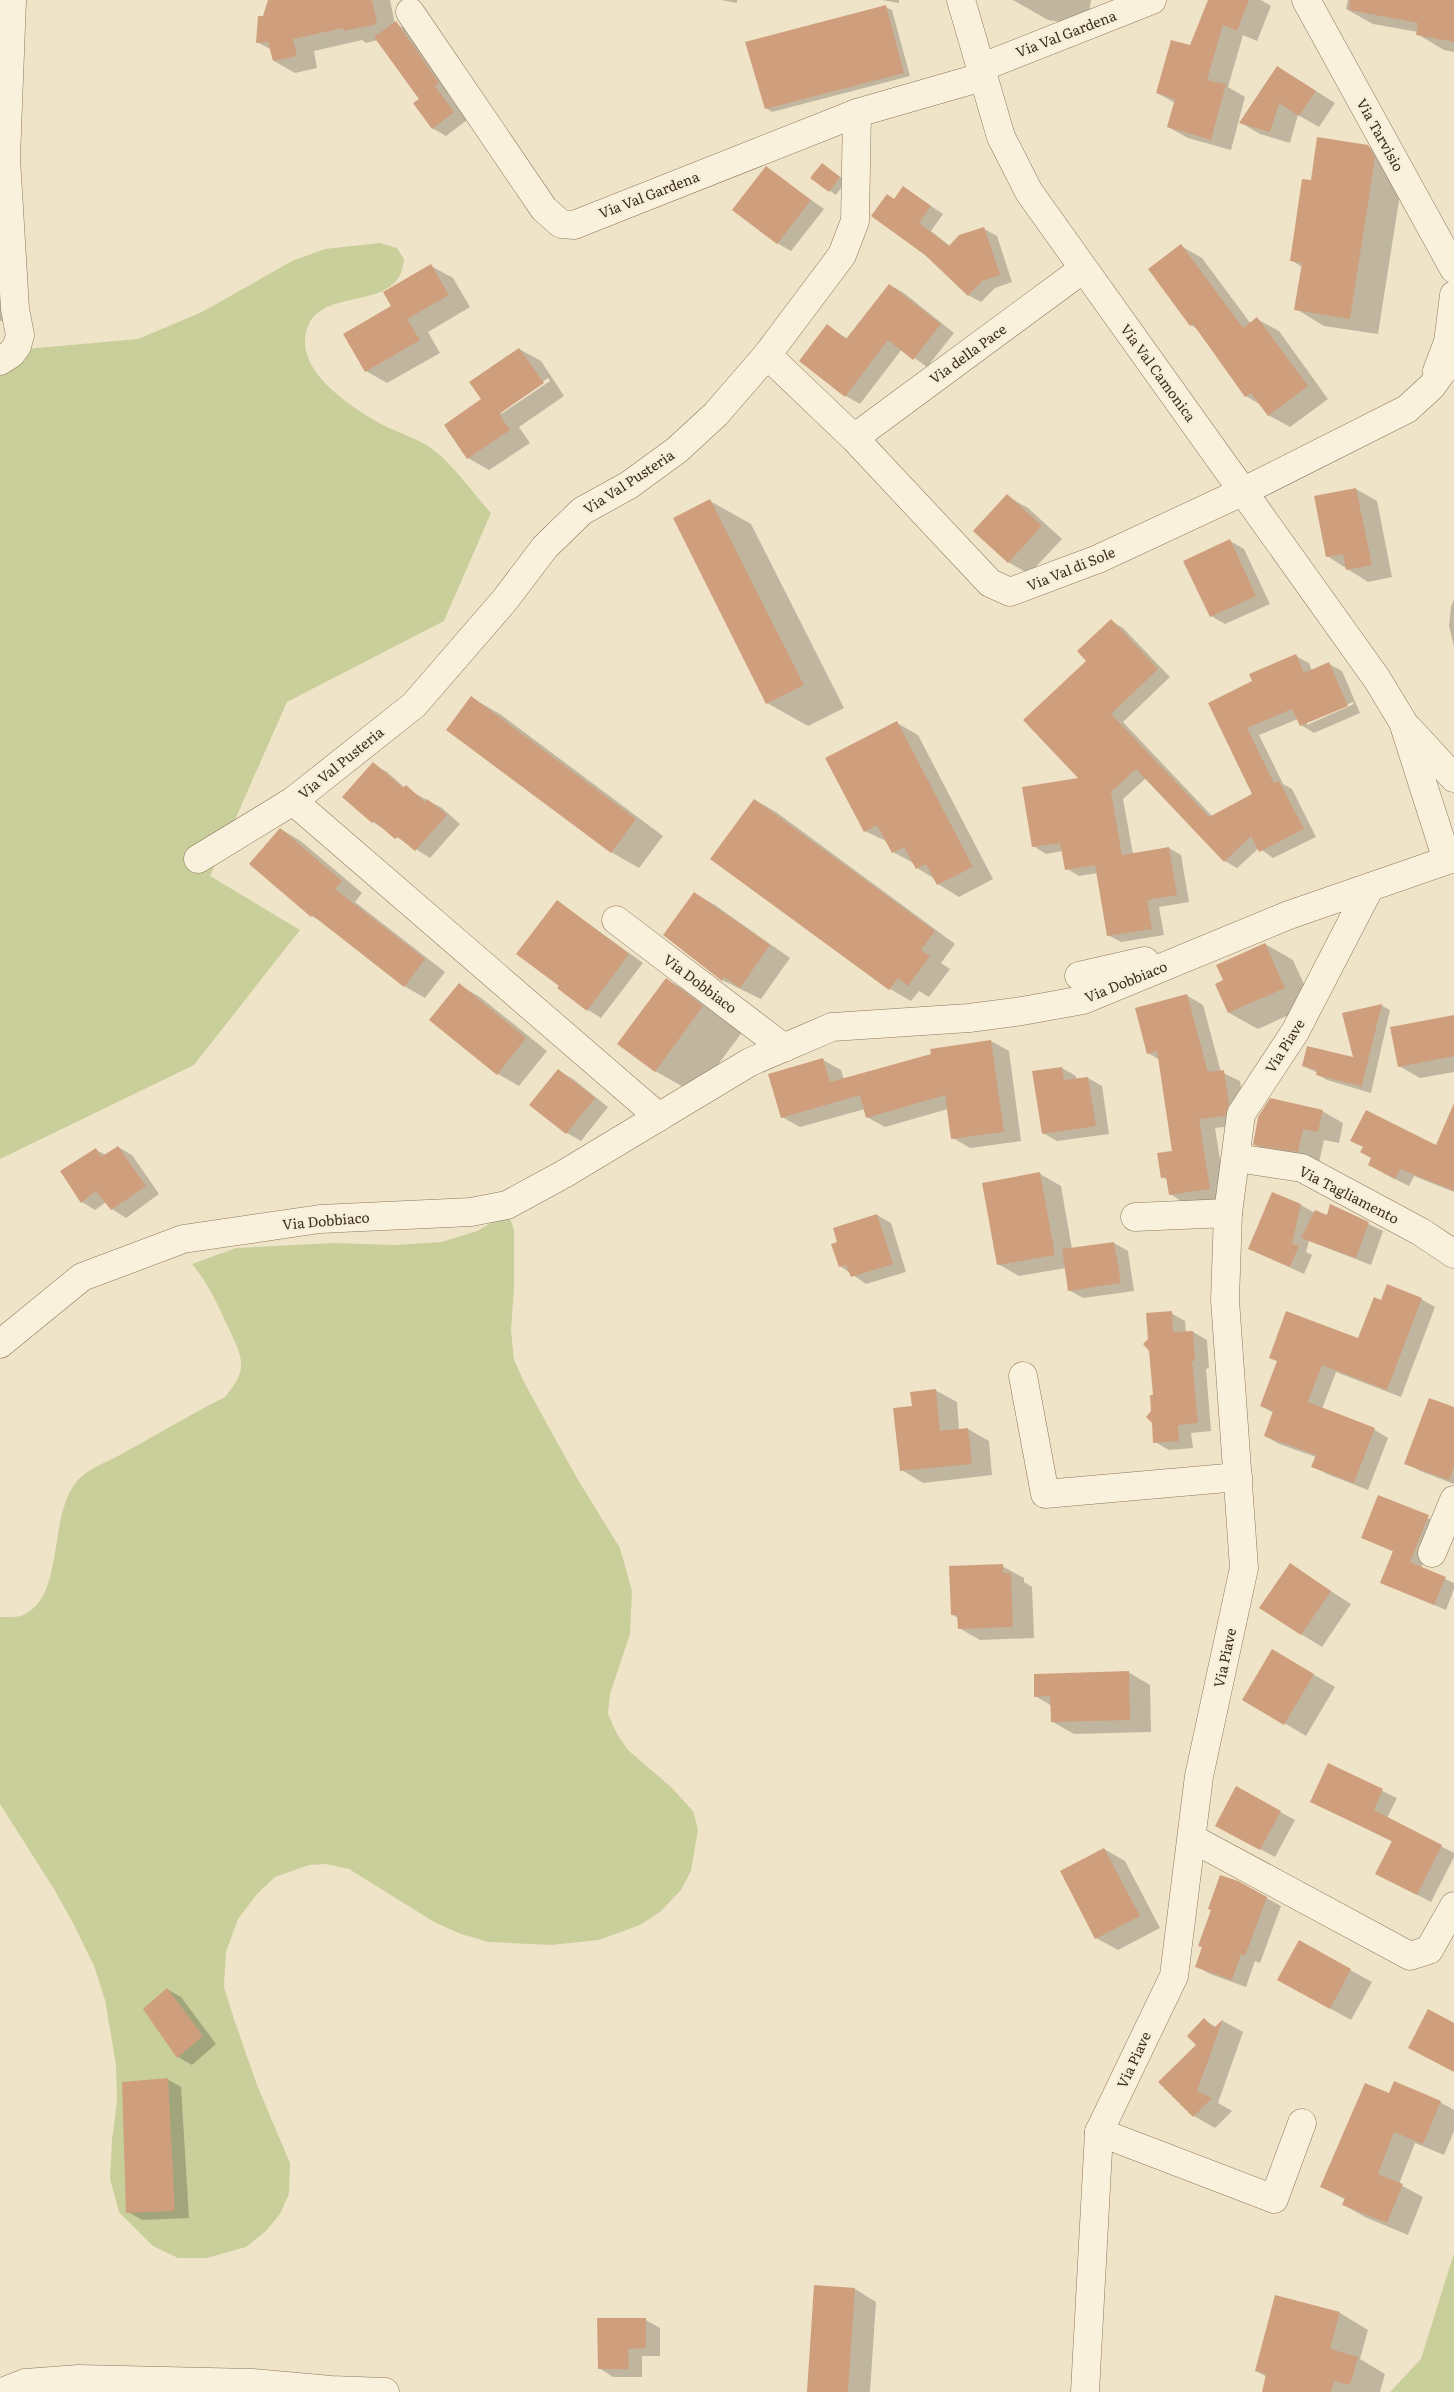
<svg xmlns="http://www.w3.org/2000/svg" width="1454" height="2392" font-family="Literata,serif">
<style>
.green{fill:#c9cf9b}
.shadow{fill:#0003;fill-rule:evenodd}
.building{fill:#cf9f7d}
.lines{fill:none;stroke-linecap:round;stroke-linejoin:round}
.minor-casing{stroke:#8d765c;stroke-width:29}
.minor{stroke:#faf1dc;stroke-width:28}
.labels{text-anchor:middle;stroke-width:5;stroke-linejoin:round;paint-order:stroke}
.street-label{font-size:14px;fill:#3d2e20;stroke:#f7eed8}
</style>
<rect width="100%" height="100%" fill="#f0e4c8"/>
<g class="green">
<path d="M380,243L397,248L404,259C400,313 328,286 309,324C289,367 348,405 381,424C398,433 420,439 435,451C453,465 475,495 491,513L444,621L287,702L210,876L300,930L194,1065L0,1159V354L15,350L138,339L202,312L292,261L325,249Z"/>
<path d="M508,1213L514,1230V1288L511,1330L514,1360L525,1384L578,1480L620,1548L632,1591L630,1634L610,1694L608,1714L617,1734L628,1750L672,1788L693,1811L698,1830L691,1871L681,1890L660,1912L640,1925L599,1940L551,1945L489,1942L461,1934L434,1922L349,1869L326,1864L309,1865L275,1877L258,1893L238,1919L226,1952L224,1987L234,2019L257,2085L290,2163L289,2194L280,2214L266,2231L246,2247L207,2258H178L153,2246L119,2212L110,2179L112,2140L117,2101L116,2065L105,2000L94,1966L74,1925L54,1889L0,1804V1617C7,1617 16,1618 23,1615C68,1595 45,1508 82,1476C94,1466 112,1460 125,1452C158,1434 191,1414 225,1397C233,1387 242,1376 241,1363C241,1352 234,1341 230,1331C217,1303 211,1288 192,1264L236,1248L334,1243L395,1245L442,1242L477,1231Z"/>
<polygon points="1454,2253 1454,2392 1390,2392 1421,2359"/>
</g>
<g class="shadow">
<polygon points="269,0 390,0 395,24 410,31 453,91 448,94 467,120 446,136 432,128 421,99 378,40 366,43 362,40 314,51 317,68 295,73 274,61 272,50 257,42"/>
<polygon points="721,0 737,0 737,3"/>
<polygon points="882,0 899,0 899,3"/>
<polygon points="1013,0 1091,0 1087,26 1048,20"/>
<polygon points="1210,0 1261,0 1271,6 1257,41 1243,35 1228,87 1245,97 1231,150 1188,138 1168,127 1175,103 1157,93 1191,46"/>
<polygon points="1348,0 1454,0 1454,52 1444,50 1417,34 1418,32 1373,24 1346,9"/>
<polygon points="885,7 892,10 910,76 772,112 766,108"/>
<polygon points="1297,79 1335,103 1319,127 1298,115 1290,143 1260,134 1241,123"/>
<polygon points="1368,146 1396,163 1403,175 1378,334 1324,326 1296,309 1302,267 1291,260 1312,181"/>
<polygon points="822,164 846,181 836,195 812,178"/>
<polygon points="766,168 824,209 791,251 777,243"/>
<polygon points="904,188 943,214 931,231 950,246 984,229 997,236 1012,282 995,288 981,302 968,295 888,195 895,200"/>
<polygon points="1181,246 1202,258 1251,324 1257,319 1279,331 1328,399 1290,427 1268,415 1261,405 1246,396 1197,329 1191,325"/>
<polygon points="431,266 453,278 470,307 428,332 440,353 387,383 366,371 393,307"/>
<polygon points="0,278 9,320 0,321"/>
<polygon points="890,285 904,293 954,333 927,367 902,349 860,404 846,396 827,326 848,339"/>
<path d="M519,349L541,361L564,396L519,427L530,443L489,470L468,458L445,425L482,400ZM548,378L550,381L501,414V411Z"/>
<polygon points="1356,489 1377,501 1392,577 1368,582 1327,556"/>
<polygon points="1007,496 1028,508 1062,539 1029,574 1008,562"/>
<polygon points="710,501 751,524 844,708 808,726 767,703"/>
<polygon points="1230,541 1244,549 1270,604 1225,624 1211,616"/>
<polygon points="1454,599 1454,647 1449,626 1451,607"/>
<path d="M1111,621L1123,628L1170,677L1123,722L1212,816L1254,795L1209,703L1254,682L1296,656L1309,663L1312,671L1329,664L1342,671L1360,713L1314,733L1301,725L1298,719L1259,735L1283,784L1292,789L1316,837L1273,858L1259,848L1237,868L1225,861L1146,778L1123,799L1133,854L1169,848L1181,855L1189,902L1159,907L1164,935L1121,942L1108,935L1098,873L1079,876L1067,869L1063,851L1046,854L1033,846L1080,778L1088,661ZM1353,702L1354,704L1307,725V722Z"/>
<polygon points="472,698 500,714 663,836 639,868 611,852"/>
<polygon points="897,723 918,735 993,879 959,897 938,884 935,879 917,868 915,864 893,852 888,842 865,831"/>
<polygon points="373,764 387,772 405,788 442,808 460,824 430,858 373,822 344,797"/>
<polygon points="755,800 776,812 955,944 941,963 950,969 929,997 919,991 911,1001 890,989"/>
<polygon points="281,829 302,842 362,893 355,902 445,972 425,998 404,986 325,924 312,916 251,864"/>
<polygon points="694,893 715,905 790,958 761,999 722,980"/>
<polygon points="557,901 643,963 601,1018 588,1010 561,986"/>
<polygon points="1265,944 1293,960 1313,1004 1258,1029 1229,1013 1216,985 1225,981"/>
<polygon points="666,979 707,1003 743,1031 696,1094 655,1071"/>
<polygon points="459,985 480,997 547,1051 519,1086 498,1074"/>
<polygon points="1186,995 1203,1005 1221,1072 1240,1081 1245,1114 1242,1125 1215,1128 1226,1198 1186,1204 1170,1194 1168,1180 1162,1177 1173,1152 1160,1060 1148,1053"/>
<polygon points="1381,1005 1390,1010 1371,1093 1327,1080 1318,1075 1318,1073 1303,1066 1355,1059"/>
<polygon points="1454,1016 1454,1072 1420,1078 1399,1066"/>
<polygon points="991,1041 1009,1051 1021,1141 970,1148 953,1138 948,1109 885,1127 867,1117 865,1109 800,1127 782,1117 823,1060 841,1070 844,1080"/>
<polygon points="1062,1068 1076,1076 1076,1079 1088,1078 1102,1086 1109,1134 1057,1141 1043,1133"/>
<polygon points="559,1071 573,1079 608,1107 581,1141 567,1133 531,1105"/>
<polygon points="1322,1111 1343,1123 1339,1143 1324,1140 1319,1163 1275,1156 1254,1144"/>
<polygon points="1454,1141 1454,1192 1414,1176 1409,1186 1383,1173 1437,1146"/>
<polygon points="118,1147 132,1155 159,1194 126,1218 112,1209 106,1202 95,1210 82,1202 96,1150 106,1155"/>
<polygon points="1040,1174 1061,1186 1072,1249 1114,1243 1128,1251 1134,1291 1083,1298 1069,1290 1066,1268 1019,1276 998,1264"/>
<polygon points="1301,1205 1315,1213 1327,1216 1331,1206 1383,1231 1371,1265 1309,1241 1306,1252 1312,1255 1304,1274 1249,1249"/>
<polygon points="877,1215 891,1223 906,1272 866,1284 840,1266 839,1243"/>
<polygon points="1421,1299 1435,1307 1401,1397 1336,1372 1322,1409 1375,1430 1388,1438 1368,1490 1327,1474 1313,1466 1316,1457 1279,1444 1265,1436 1274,1413 1261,1406 1278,1361 1270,1357 1359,1339 1382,1301"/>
<polygon points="1171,1313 1185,1321 1186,1333 1193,1332 1207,1340 1209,1368 1206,1369 1211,1431 1191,1433 1193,1448 1169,1450 1155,1442 1152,1412"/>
<polygon points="935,1390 957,1402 959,1430 968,1429 989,1441 992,1475 923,1483 902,1470 913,1407"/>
<polygon points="1454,1408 1454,1484 1420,1471 1406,1463"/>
<polygon points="1379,1496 1439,1523 1421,1568 1454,1583 1454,1589 1446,1610 1381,1582 1394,1552 1362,1537"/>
<polygon points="1290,1565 1351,1604 1322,1647 1301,1634"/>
<polygon points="1002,1566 1024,1578 1024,1582 1032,1587 1034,1638 980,1640 959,1628 959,1618 952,1615"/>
<polygon points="1294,1663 1335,1687 1306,1736 1244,1699"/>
<polygon points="1128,1672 1150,1685 1151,1732 1074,1734 1053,1722 1052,1706 1035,1696"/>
<polygon points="1329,1765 1397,1798 1387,1818 1454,1853 1454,1857 1431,1902 1391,1881 1393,1842 1311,1801"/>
<polygon points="1237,1788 1295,1820 1275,1857 1230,1833"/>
<polygon points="1104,1849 1125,1861 1160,1928 1118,1950 1096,1938"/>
<polygon points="1238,1882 1281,1906 1260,1963 1255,1961 1246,1987 1210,1974 1196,1966"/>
<polygon points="1299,1942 1372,1982 1351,2020 1299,1991"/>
<polygon points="167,1989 181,1997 216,2044 192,2065 178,2057"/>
<polygon points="1204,2020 1216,2027 1223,2021 1243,2032 1218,2103 1232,2111 1215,2128 1194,2116 1198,2045"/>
<polygon points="167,2079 181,2087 189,2218 142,2220 128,2212"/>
<polygon points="1390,2095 1440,2102 1454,2110 1454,2131 1444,2155 1415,2143 1399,2184 1423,2197 1408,2235 1365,2217 1344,2205 1346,2200 1322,2187"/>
<polygon points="855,2289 876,2302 870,2392 808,2392"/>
<polygon points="1340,2313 1368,2330 1360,2359 1385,2374 1380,2392 1263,2392 1267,2377 1256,2371"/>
<polygon points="599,2320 646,2320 660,2328 660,2356 642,2356 642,2377 613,2377 599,2368"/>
</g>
<g class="building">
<polygon points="268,0 372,0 377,24 344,31 343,28 293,39 297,56 273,61 268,42 256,43 258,16 263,16"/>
<polygon points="1208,0 1249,0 1237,31 1223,25 1207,80 1226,84 1211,140 1167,127 1175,99 1156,93 1171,40 1190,45"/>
<polygon points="1350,0 1454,0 1454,42 1416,35 1418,23 1349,10"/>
<polygon points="886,5 904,73 765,109 745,42"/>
<polygon points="396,21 439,83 435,86 454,112 432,129 413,103 419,99 374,37"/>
<polygon points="1277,66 1316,91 1299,116 1279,103 1270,132 1239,123"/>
<polygon points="1317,137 1368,145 1375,158 1350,319 1294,310 1302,263 1290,261 1302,179 1311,180"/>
<polygon points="822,163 840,177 829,192 810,178"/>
<polygon points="766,166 811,200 777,244 732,210"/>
<polygon points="903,186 931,206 919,223 949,246 959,235 984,227 1000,275 982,281 968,296 925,255 871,216 887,194 894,199"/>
<polygon points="1181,244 1243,328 1257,317 1308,386 1268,416 1251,393 1245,397 1193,324 1190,326 1148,269"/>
<polygon points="431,264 449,295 407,319 420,340 365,372 343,334 391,306 383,292"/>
<polygon points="889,284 941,324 913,360 888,340 845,397 799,361 827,324 846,339"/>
<polygon points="519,348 544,383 499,414 510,430 467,459 444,425 481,399 469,382"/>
<polygon points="1356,488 1372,565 1346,570 1343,554 1326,557 1314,496"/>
<polygon points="1007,494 1042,526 1008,563 973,531"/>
<polygon points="710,499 804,685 766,704 673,518"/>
<polygon points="1230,539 1256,596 1210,617 1183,561"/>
<polygon points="1111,619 1158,669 1111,714 1209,817 1252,794 1208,703 1252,681 1249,674 1296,654 1304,673 1329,662 1348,706 1300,726 1292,709 1247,728 1274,783 1279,781 1304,829 1259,852 1251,836 1224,862 1136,769 1111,792 1122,855 1169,847 1177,895 1147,900 1152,929 1107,936 1095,865 1065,870 1060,843 1032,847 1022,787 1078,778 1023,720 1086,661 1077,651"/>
<polygon points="471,696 636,819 611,853 446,730"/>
<polygon points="897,721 973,867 937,885 926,864 916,869 904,847 892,853 877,825 864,832 825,758"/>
<polygon points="373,762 403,788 406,785 425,802 427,799 447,815 415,851 398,837 395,839 374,821 372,823 342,797"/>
<polygon points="754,799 935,931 921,950 930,956 908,986 898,978 889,990 710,859"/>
<polygon points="280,828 342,881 335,889 425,959 404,987 312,915 311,917 249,864"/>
<polygon points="694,892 770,945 740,988 724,977 722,981 663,935"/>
<polygon points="557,900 629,954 587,1011 557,988 559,986 516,954"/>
<polygon points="1265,943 1285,988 1228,1013 1215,984 1223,980 1216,965"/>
<polygon points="666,978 703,1006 655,1072 617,1044"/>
<polygon points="459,983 526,1038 497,1075 429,1020"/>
<polygon points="1187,994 1208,1072 1224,1070 1229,1104 1225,1116 1199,1119 1210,1189 1169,1195 1166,1177 1161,1178 1157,1153 1172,1151 1157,1051 1147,1054 1135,1008"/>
<polygon points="1382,1004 1361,1089 1361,1086 1316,1075 1317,1070 1302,1066 1307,1046 1353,1057 1342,1013"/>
<polygon points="1454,1015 1454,1056 1398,1067 1390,1027"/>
<polygon points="991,1040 1004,1132 951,1139 945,1095 866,1118 860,1095 781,1118 768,1074 823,1058 830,1082 931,1054 930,1049"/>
<polygon points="1062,1067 1064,1080 1088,1077 1096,1126 1042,1134 1032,1071"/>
<polygon points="558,1069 595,1098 566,1134 529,1105"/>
<polygon points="1270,1098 1323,1110 1318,1132 1303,1129 1298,1152 1253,1145 1258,1117"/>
<polygon points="1454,1103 1454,1191 1400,1169 1395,1179 1368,1165 1371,1158 1360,1152 1363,1147 1350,1141 1366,1110 1436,1145"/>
<polygon points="118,1146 146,1186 111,1210 96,1191 81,1203 60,1171 96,1148 101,1157"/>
<polygon points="1040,1172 1055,1255 997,1265 982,1183"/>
<polygon points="1272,1192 1301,1204 1292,1244 1299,1246 1290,1267 1248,1249"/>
<polygon points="1330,1204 1369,1222 1356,1258 1301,1238 1315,1210 1327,1215"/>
<polygon points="877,1214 893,1264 851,1277 846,1265 839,1267 831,1244 837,1242 833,1228"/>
<polygon points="1114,1242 1121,1283 1068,1291 1062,1249"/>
<polygon points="1387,1284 1422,1298 1387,1390 1322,1365 1308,1402 1375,1428 1354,1483 1311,1467 1316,1455 1264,1436 1273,1411 1260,1406 1277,1361 1269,1358 1286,1311 1358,1338 1374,1297 1381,1300"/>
<polygon points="1172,1311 1173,1332 1193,1331 1195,1361 1192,1361 1198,1423 1178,1425 1179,1441 1153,1443 1152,1423 1146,1417 1151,1411 1150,1395 1153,1395 1149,1351 1143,1344 1148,1339 1146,1313"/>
<polygon points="936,1389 940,1431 968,1428 972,1464 900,1471 893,1408 912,1406 910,1392"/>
<polygon points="1429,1398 1454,1407 1454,1467 1449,1480 1404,1464"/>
<polygon points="1378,1495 1429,1515 1410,1562 1446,1577 1434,1605 1380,1583 1393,1551 1361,1538"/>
<polygon points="1290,1563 1331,1591 1301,1635 1259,1608"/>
<polygon points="1003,1564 1003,1573 1011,1573 1013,1627 958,1629 957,1615 951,1615 949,1566"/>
<polygon points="1272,1649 1314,1674 1284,1725 1242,1700"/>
<polygon points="1129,1671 1130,1720 1051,1722 1050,1696 1034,1697 1034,1674"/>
<polygon points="1328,1763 1383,1789 1374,1810 1442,1845 1417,1895 1375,1874 1392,1841 1310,1802"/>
<polygon points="1236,1786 1281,1811 1260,1850 1215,1826"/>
<polygon points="1104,1848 1140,1916 1095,1939 1060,1871"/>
<polygon points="1220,1875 1238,1881 1267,1897 1245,1956 1241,1954 1232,1980 1195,1967 1202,1947 1198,1946 1211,1910 1208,1909"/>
<polygon points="1299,1940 1351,1969 1330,2009 1277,1980"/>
<polygon points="167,1988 203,2036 177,2058 143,2009"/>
<polygon points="1428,2009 1454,2023 1454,2072 1408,2048"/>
<polygon points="1204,2018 1214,2028 1223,2019 1197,2091 1212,2098 1193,2117 1158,2082 1196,2045 1187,2036"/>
<polygon points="168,2078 175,2211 126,2213 122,2082"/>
<polygon points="1394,2081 1441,2101 1423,2144 1394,2132 1378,2174 1403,2184 1387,2223 1342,2205 1345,2198 1320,2187 1365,2083 1389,2093"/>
<polygon points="814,2285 855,2288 848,2392 807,2392"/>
<polygon points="1275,2295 1340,2312 1330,2349 1358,2357 1350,2385 1334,2381 1331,2392 1262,2392 1266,2374 1255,2371"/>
<polygon points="597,2318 646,2318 646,2348 628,2349 629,2369 598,2369"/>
</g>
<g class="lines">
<defs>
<g id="minor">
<polyline points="961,0 1001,137 1029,192 1377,679 1403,722 1447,860"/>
<polyline points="1306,0 1454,269"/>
<polyline points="410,12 544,209 561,224 574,225 857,113 982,77"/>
<polyline points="980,68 1152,0"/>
<polyline points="767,355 854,438 990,583 1010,592 1098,559 1244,491 1407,409 1432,386 1454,355"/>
<polyline points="0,361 11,354 17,346 20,335 15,309 6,158 12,0"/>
<polyline points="1437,371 1448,342 1454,295"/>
<polyline points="854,438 1083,269"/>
<polyline points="1409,729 1454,778"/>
<polyline points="293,801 659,1117"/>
<polyline points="198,859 293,801 414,705 504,601 545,547 582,511 629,485 677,450 716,414 767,355 842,255 855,221 857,113"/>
<polyline points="616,920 784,1048"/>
<polyline points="1079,976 1145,961"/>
<polyline points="1236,1158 1302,1168 1421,1232 1454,1254"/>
<polyline points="1135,1217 1228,1213"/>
<polyline points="0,1344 82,1277 183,1239 320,1219 471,1212 507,1205 564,1174 750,1062 832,1027 969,1018 1022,1011 1083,1000 1289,915 1454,858"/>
<polyline points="1023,1376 1045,1494 1238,1477"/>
<polyline points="1432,1553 1454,1500"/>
<polyline points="1193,1839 1410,1956 1429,1950 1454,1906"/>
<polyline points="1099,2132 1274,2199 1302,2123"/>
<polyline points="2,2392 25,2383 79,2379 252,2383 331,2390 385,2392"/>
<polyline points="1085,2392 1099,2132 1174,1976 1199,1776 1244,1568 1225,1300 1228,1213 1241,1114 1295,1032 1370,887"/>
</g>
</defs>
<use href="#minor" class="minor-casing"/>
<use href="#minor" class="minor"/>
</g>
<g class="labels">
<g class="street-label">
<text transform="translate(1066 34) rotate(-21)" y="5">Via Val Gardena</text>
<text transform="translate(1380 135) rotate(61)" y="5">Via Tarvisio</text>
<text transform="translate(649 195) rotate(-21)" y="5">Via Val Gardena</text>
<text transform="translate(968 354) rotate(-36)" y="5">Via della Pace</text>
<text transform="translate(1158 373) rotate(54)" y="5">Via Val Camonica</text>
<text transform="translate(629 482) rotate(-33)" y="5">Via Val Pusteria</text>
<text transform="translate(1071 569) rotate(-22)" y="5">Via Val di Sole</text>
<text transform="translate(341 763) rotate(-39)" y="5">Via Val Pusteria</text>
<text transform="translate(1126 982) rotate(-22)" y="5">Via Dobbiaco</text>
<text transform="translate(700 984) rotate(37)" y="5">Via Dobbiaco</text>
<text transform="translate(1285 1046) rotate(-58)" y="5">Via Piave</text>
<text transform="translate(1349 1195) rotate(27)" y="5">Via Tagliamento</text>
<text transform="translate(326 1221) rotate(-5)" y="5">Via Dobbiaco</text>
<text transform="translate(1225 1658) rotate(-78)" y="5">Via Piave</text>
<text transform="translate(1134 2060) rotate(-65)" y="5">Via Piave</text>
</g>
</g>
</svg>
